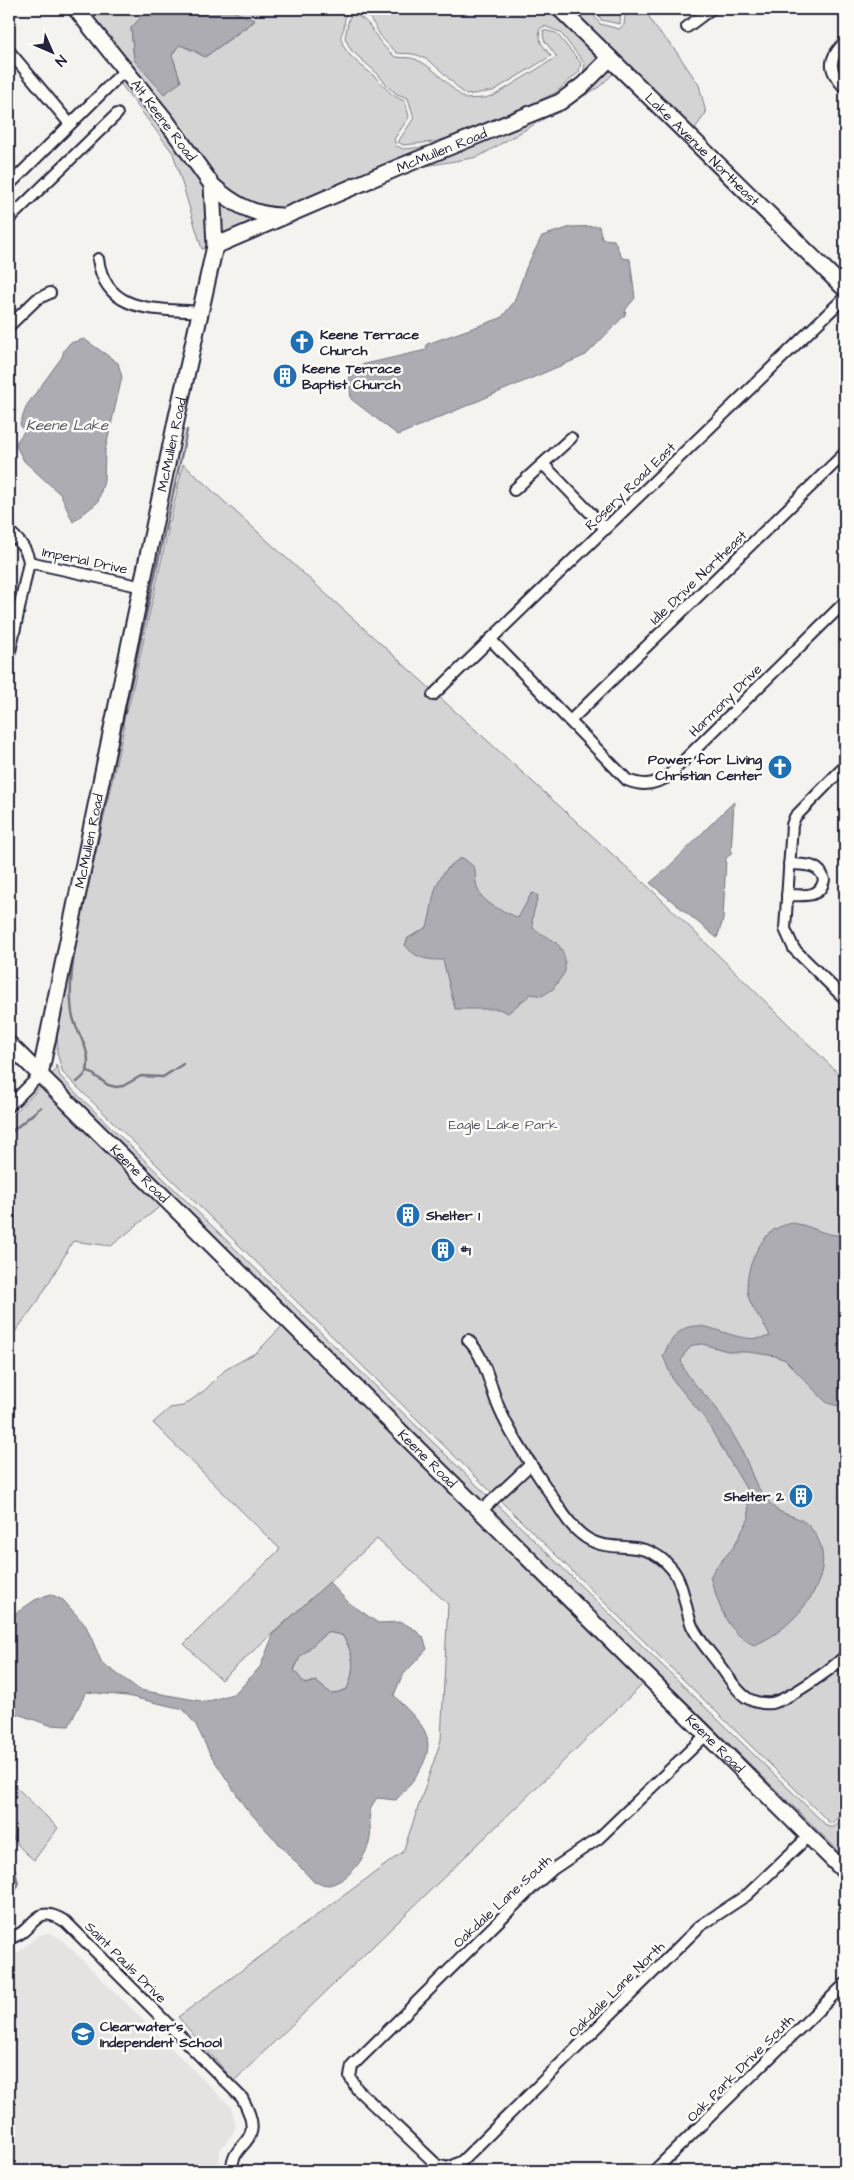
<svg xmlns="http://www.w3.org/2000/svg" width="854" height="2180" font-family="'Architects Daughter',sans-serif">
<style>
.built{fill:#e4e3e2}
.green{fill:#d5d4d5;stroke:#7c7b88}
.water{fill:#acacb2;stroke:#757582;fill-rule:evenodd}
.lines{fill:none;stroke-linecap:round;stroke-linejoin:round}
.stream{stroke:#757582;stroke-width:2.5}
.street-casing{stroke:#22223b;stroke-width:14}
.secondary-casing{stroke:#22223b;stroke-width:19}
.street{stroke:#fdfcf7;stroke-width:10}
.secondary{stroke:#fdfcf7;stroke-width:15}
.labels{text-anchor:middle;stroke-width:5;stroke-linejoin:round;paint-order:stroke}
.street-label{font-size:14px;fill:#22223b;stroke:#fdfcf7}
.poi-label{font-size:14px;font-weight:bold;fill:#22223b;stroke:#fdfcf7;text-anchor:start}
.park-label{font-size:14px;fill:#585769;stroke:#fdfcf7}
.water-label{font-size:15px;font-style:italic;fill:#59596b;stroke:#fdfcf7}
</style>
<rect width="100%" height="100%" fill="#f4f3ef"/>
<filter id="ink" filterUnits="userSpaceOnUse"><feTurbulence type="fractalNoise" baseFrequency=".02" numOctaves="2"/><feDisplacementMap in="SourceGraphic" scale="10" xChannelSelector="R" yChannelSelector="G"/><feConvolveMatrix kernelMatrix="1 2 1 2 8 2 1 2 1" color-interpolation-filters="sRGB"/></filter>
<g filter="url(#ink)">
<polygon class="built" points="49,1933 60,1938 231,2107 236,2126 232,2135 220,2150 220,2171 9,2171 9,1960 39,1935"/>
<g class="green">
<path d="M104,9H149L131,28L134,60L181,82L172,55L179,44L205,57L255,21L228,9H553L603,58L579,81L558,96L583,75L585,64L560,32L544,26L539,30L541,43L551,56L493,91L466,95C450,82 434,58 413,54C407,53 402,54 397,53C392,48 386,43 382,38C374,26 368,7 350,10C344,16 345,20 344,28C343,32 340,35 341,39C345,56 363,66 375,77C386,87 390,96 405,101L409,117L394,139L396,146L404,149L434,146L284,211L265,210L227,192L92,21Z"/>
<polygon points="566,9 589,9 600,24 619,29 624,25 626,9 645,9 654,26 675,50 699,85 706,113 693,131"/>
<polygon points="596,9 621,9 620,24 601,20"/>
<path d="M353,14C368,20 370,26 378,39C382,45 389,51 395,57C401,58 409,57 415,59C435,67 448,86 465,99L485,98L495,95L557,57L544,40L543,30L556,33L581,63L579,72L555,93L468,133L433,142L403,145L398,142L414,118L408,98L397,94L388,87L378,74L351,50L345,38L349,18Z"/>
<polygon points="610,65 616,71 599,87 478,157 408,169 468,146"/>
<polygon points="125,78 206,185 209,247 202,249 173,153 120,83"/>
<polygon points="222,204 225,204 262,221 222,238 220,207"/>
<polygon points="183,464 655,893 845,1080 845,1810 831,1824 63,1073 57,1053 58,1021 124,728 122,722 129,705"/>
<polygon points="56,1064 60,1076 75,1092 488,1496 479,1505 49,1077 55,1071"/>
<polygon points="43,1084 163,1204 111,1246 73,1241 38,1301 9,1340 9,1119"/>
<polygon points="284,1324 645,1682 234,2081 178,2017 403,1852 441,1740 448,1604 377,1539 221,1680 184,1644 280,1549 153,1423 170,1408 183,1406 205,1390 225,1370 257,1352"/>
<polygon points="496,1503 828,1827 834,1827 845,1816 845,1857 656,1672 652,1675 487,1512"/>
<path d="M327,1632L342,1635C354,1653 356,1669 347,1689L332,1694L315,1681L305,1684L294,1671L300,1657Z"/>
<path d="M9,1780L58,1828L34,1860C0,1833 9,1821 9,1780Z"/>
</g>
<g class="water">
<polygon points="149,9 228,9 255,20 205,57 194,50 179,45 172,55 181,82 164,94 134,60 131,28"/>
<polygon points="599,226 602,239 614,240 622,258 630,259 635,298 626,309 625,315 586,355 398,435 351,399 348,368 426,350 427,344 501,318 514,302 526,268 542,236 571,227"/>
<polygon points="84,339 118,363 122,377 105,451 104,481 98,502 73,522 60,494 24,461 16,446 17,441 24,432 20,424 27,405 62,357 64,350 70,343"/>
<path d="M734,802L731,854L726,858L723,920L717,938L650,883C681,858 705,828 734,802Z"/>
<path d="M463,858L474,867C476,873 475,881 477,887C483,906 504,910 518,918L531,894L534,893L538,896L532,919L533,928C553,942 567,942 565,972L553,989L542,996L531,994L508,1013L499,1009H455L443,960C427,960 416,959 405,945L408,938L427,927C434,904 431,883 450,866C454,863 457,859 463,858Z"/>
<path d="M792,1223C812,1225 824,1237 845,1235V1408L827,1403L785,1360L775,1356L748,1352H731L702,1344L693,1345L685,1353L681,1361C686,1379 706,1394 717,1409C726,1424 737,1439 744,1455C750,1468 753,1481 762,1493C766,1498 771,1506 777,1510C787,1516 802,1517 810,1527C847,1569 795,1630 754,1645C725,1632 719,1604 710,1577L715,1568L733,1548L749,1518L747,1490L703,1416L673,1380L663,1356C690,1293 726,1351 770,1336C765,1323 754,1313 749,1299C742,1279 755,1245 771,1232C777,1227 784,1225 792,1223Z"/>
<path d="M329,1582L348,1602L378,1623L402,1622L415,1630L423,1637L427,1649L402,1676L394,1695C402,1705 413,1714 421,1725C441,1752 413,1781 396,1800L377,1798C363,1815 374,1824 369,1843C364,1860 348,1881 329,1885C325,1885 318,1883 314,1882L245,1807L210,1754L196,1725L183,1709L127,1696L86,1692L69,1726L49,1725L9,1711V1618L35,1600L50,1594L63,1600L86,1626L102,1663L140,1690L206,1702L236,1693L260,1667L274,1633ZM327,1632L342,1635C354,1653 356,1669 347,1689L332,1694L315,1681L305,1684L294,1670L300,1657Z"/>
</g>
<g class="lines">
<g class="stream">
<polyline points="84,898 187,430"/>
<polyline points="87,1070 108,1085 116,1087 123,1086 141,1076 163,1077 183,1064"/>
<path d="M77,1082C83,1077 88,1073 88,1064C89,1046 75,1031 72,1013C68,984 74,954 79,925"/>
<polyline points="9,1134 41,1107"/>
<polyline points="9,1861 15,1871 18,1885 9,1903"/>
</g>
<defs>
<g id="street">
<polyline points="687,27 711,9"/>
<path d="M845,42C827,60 828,70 845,88"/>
<polyline points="9,51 70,124"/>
<polyline points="9,185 125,70"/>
<polyline points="9,219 117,114"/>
<path d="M98,259C106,315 157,308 201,312"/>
<polyline points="9,326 37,299 50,293"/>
<polyline points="543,464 606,529"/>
<polyline points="514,490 571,438"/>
<path d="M9,531C18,540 27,548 29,562L143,587"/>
<path d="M490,639L627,780C642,786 651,785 666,778L845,602"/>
<polyline points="9,656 29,562"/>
<polyline points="433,695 845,297"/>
<polyline points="571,720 845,453"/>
<polyline points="845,766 795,817 792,825 785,929 794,949 845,999"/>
<path d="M787,895C803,895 820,899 824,880C820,863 804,865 789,864"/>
<polyline points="9,1106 40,1075"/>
<path d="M468,1340C486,1358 489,1384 499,1408C512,1438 533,1467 551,1495C560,1508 568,1524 581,1534C610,1559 642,1532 672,1569C684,1584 685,1609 692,1626C699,1641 711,1653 720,1666C728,1676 736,1691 747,1698C754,1702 764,1704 772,1703C789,1699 832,1669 845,1656"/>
<polyline points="480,1512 531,1464"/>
<polyline points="706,1735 599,1838 553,1869 535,1885 352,2066 350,2077 357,2089 437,2165 448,2168 462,2161 700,1926 747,1895 809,1836"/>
<path d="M9,1938C36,1933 32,1900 66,1922L242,2098C269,2147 231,2138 232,2171"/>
<polyline points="654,2171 845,1984"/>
</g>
<g id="secondary">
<path id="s1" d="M560,9L845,289"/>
<path d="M212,185C233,204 253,215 281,216"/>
<path id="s2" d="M215,246L397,168L560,102L583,85L610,58"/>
<path id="s3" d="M9,1044L845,1872"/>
<path id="s4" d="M40,1075L176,421L215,246L212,185L167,122L76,9"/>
</g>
</defs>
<use href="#street" class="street-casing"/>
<use href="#secondary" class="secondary-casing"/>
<use href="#street" class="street"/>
<use href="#secondary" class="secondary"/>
</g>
</g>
<defs>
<symbol id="church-disc" viewBox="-11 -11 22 22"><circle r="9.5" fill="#1f6fb2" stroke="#fdfcf7"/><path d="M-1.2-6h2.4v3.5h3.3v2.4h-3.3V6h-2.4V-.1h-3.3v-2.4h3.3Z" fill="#fff"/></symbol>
<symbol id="building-disc" viewBox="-11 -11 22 22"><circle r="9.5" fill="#1f6fb2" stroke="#fdfcf7"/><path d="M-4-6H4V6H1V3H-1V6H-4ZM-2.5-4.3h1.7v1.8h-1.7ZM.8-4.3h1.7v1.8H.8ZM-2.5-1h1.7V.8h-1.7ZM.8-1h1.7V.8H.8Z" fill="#fff"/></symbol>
<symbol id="school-disc" viewBox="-11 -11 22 22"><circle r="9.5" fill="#1f6fb2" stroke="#fdfcf7"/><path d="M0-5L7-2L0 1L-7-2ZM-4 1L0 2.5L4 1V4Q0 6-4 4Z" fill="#fff"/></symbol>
</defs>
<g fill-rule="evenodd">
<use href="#church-disc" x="288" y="328" width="28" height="28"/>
<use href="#building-disc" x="271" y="362" width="28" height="28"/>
<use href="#church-disc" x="766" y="753" width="28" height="28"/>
<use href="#building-disc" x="394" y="1201" width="28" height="28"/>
<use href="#building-disc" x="429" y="1236" width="28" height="28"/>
<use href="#building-disc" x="787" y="1482" width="28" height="28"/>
<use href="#school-disc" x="69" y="2020" width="28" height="28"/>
</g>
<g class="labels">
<g class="street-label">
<text transform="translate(164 120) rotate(53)" y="5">Alt Keene Road</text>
<text dy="5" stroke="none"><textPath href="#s1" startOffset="200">Lake Avenue Northeast</textPath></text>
<text dy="5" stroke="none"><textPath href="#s2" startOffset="246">McMullen Road</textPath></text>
<text dy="5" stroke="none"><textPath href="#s4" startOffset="644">McMullen Road</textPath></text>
<text transform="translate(630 486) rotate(-44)" y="5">Rosery Road East</text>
<text transform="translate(85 560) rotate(12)" y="5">Imperial Drive</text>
<text transform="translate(698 577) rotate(-44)" y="5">Idle Drive Northeast</text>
<text transform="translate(725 700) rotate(-45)" y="5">Harmony Drive</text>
<text dy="5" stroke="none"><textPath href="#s4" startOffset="239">McMullen Road</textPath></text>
<text dy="5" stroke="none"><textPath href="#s3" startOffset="184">Keene Road</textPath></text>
<text dy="5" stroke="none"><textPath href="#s3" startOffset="589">Keene Road</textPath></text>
<text dy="5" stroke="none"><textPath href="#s3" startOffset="994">Keene Road</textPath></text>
<text transform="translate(502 1901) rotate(-43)" y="5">Oakdale Lane South</text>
<text transform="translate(126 1962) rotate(45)" y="5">Saint Pauls Drive</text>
<text transform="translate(616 1989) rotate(-45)" y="5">Oakdale Lane North</text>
<text transform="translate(740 2068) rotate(-45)" y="5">Oak Park Drive South</text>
</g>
<g class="poi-label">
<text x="320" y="339">Keene Terrace<tspan x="320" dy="16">Church</tspan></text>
<text x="302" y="373">Keene Terrace<tspan x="302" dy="16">Baptist Church</tspan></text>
<text x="762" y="764" text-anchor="end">Power for Living<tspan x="762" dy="16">Christian Center</tspan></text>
<text x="426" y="1220">Shelter 1</text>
<text x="460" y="1255">#1</text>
<text x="784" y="1501" text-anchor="end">Shelter 2</text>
<text x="100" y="2031">Clearwater's<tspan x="100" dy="16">Independent School</tspan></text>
</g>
<g class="park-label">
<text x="503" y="1129">Eagle Lake Park</text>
</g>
<g class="water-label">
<text x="67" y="430">Keene Lake</text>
</g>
</g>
<rect width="854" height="2180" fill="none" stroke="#fdfcf7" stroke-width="30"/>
<rect x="15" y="15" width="824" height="2150" fill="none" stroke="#22223b" stroke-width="2" filter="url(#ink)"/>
<g transform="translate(52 52) rotate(135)" stroke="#fdfcf7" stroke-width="4" paint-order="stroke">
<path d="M0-4L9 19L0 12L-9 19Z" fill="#22223b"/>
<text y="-8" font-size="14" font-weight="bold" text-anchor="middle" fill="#22223b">N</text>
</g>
</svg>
